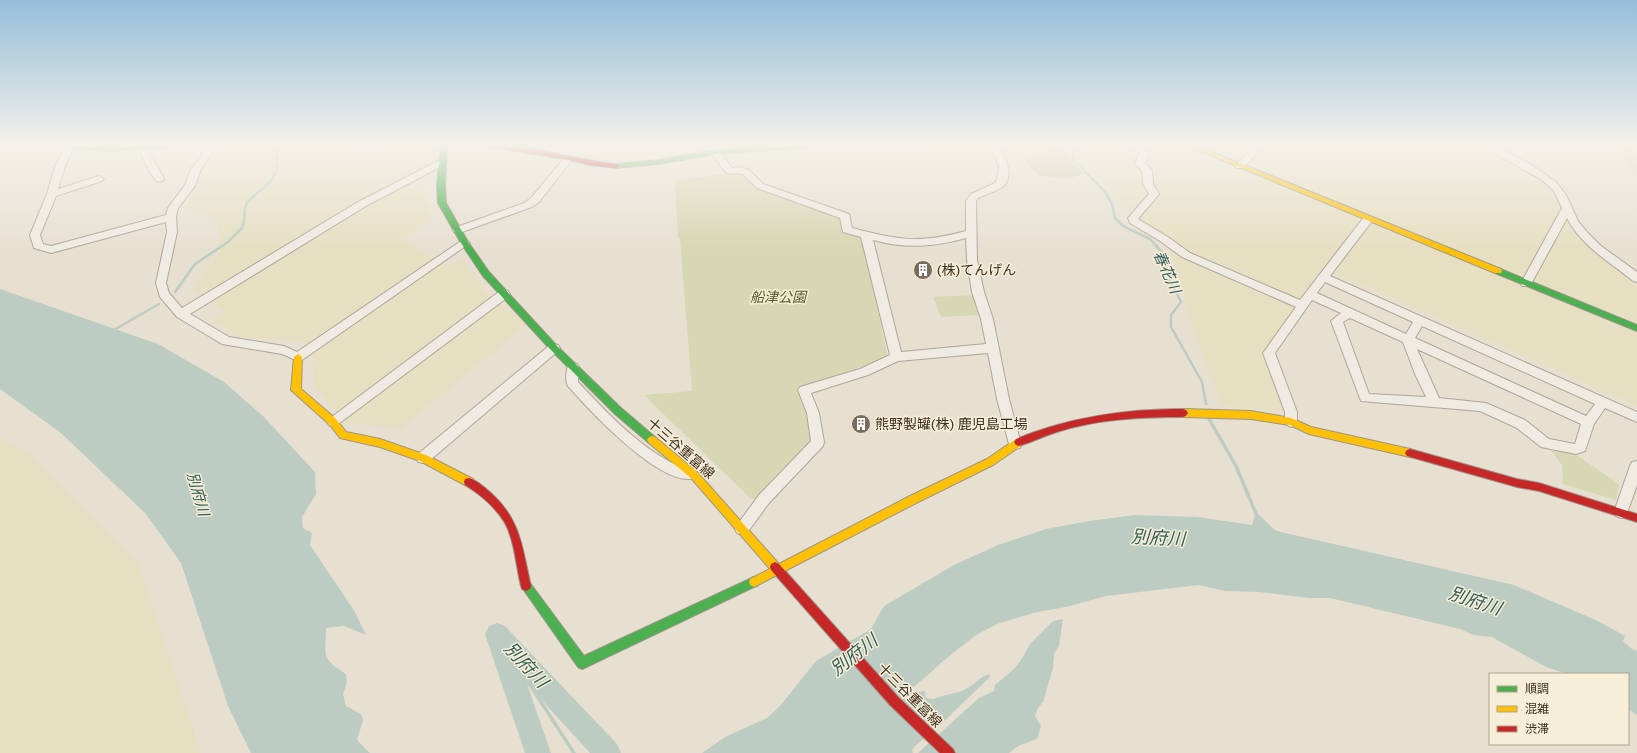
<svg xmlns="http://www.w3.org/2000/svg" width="1637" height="753" font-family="'Roboto Serif','Noto Sans JP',serif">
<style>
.farmland{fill:#e6dfc2}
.green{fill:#d6d7b3}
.cemetery{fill:#d1d1b3}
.water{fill:#bcccc2}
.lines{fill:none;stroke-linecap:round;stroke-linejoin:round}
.stream-far1{stroke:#bcccc2;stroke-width:2.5}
.stream{stroke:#bcccc2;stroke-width:3.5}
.river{fill:#bcccc2;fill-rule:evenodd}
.street-casing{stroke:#ada599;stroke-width:2}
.fast-casing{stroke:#9c958a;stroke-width:2}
.slow-casing{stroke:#9c958a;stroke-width:2}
.jam-casing{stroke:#9c958a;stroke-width:2}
.street{fill:#efebe3;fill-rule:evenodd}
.fast{fill:#4caf50;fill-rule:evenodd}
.slow{fill:#ffc107;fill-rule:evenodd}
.jam{fill:#c62828;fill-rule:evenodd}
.labels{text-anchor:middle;stroke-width:3;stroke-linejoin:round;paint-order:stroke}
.poi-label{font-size:14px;fill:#3d2e20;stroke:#f7eed8;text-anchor:start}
.park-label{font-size:14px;font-style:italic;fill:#4d5a26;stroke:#f7eed8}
.street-label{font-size:14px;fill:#3d2e20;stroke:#f7eed8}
.water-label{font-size:15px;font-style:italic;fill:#2f5d5a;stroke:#f7eed8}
.near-water-label{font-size:18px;font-style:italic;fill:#2f5d5a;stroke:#f7eed8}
</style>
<rect width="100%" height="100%" fill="#e7e0d1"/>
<g class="farmland">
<polygon points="216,145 363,145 359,150 374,153 386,145 437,145 432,177 426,199 432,218 403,239 447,267 462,258 484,291 527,324 401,429 343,422 314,385 313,360 307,342 240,337 211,320 224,310 193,290 220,252 218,220 186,209"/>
<polygon points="901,145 1067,145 1025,161 979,163"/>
<polygon points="1093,145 1478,145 1515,163 1544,181 1556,194 1558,204 1598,254 1637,286 1637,406 1322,268 1264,351 1287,412 1222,406 1191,324 1173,252 1133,218 1089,164"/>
<polygon points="0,437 31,456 138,563 201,753 0,753"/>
</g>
<g class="green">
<polygon points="1616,145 1637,145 1637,176"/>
<polygon points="729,173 744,173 758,188 841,217 844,232 862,237 888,358 800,388 810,414 812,440 757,501 750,498 644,395 692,391 680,239 678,238 675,181"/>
<polygon points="974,295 980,315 941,317 933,297"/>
<polygon points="1551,450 1572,452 1619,484 1616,500 1563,484 1562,465"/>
</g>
<polygon class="cemetery" points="1061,148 1084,174 1067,179 1039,176 1025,161"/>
<g class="water">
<path d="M0,289L158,344L224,382L264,417L315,472L316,494L302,517L303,528L312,533L310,545L355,612L366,635L344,626L326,628C326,658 320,657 346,674L347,682L343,694L346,706L361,714L363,720L357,740L370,753H251L228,706L181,563L146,514L61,433L0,389Z"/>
<path d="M1256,512L1275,530L1281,532L1514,585L1598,621L1625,636L1623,641L1632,649L1637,651V715L1628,709V674H1567L1546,667L1492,637L1473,635L1460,629L1330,598H1309L1259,592L1225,591L1199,585L1106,596L1066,607L1037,612L997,624L976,635L943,661L928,675L912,688L913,691L919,692L925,691L926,698L934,699C945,694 957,694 968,688C975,684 981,676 989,674L990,677L941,724L915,746L912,750L913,753H702L725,737L767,718L780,706L816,661L871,629L884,606L954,565L998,545L1046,529L1089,521L1135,515L1197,517L1252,525Z"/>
<polygon points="1063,619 1059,645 1054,654 1053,668 1043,702 1038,708 1035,716 1041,726 1037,739 1018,746 1009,753 918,753 979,698 994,691 995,685 1014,669 1021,660 1030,644 1053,621"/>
</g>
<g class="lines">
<g class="stream-far1">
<polyline points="1080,145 1074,149 1073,159 1106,193 1112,204 1115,218 1123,226 1150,239 1162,252 1163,267 1181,302 1171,315 1171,327 1202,382 1206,404"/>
<polyline points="175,292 195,264 228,242 242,228 244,222 245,208 247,202 271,181 276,172 278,145"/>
<polyline points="112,331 159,304"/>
</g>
<g class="stream">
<polyline points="1209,419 1236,466 1257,516"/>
<polyline points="497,634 574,753"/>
</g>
<polygon class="river" points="497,623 505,626 617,744 621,753 590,753 527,684 551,753 525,753 485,634 489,626"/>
<defs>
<g id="street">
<polygon points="66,145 75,145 65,166 58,189 99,176 104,179 102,181 56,196 40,235 43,244 51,246 166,215 168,208 185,185 191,169 209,145 217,145 201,169 195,186 178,208 176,217 177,232 166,283 169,293 182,308 358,202 438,161 444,161 446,163 444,165 366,206 190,314 229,337 284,346 297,352 461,241 465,240 470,243 302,360 298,361 282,354 222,344 177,317 160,297 156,283 167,232 166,222 51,253 34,248 30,235 47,194 55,166"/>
<path d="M141,145H147L150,153L164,179L162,181L159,182C152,180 141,155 139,147Z"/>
<path d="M990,145H999C1005,156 1016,179 1001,188C994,192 985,195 978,198L976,201L977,260L984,292L993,319L1009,399L1021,444L1020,448L1015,449L1010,448L1009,444L997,399L988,353L898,361L868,375L811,393L819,413L824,442L823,446L769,503L747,533L742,535L737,533L735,529L737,525L759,495L811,441L807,413L798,390L800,387L860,369L890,355L861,237L843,232L840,218L757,188L743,174L726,173L710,152L715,149L718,150L732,168L740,167L749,170L763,184L849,214L852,228C898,240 918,244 966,231V201L971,194L995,183L997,179L999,166ZM966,238L967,260L972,292L981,319L986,344L901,352L873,240C905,249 934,247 966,238Z"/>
<path d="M1127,145H1137L1148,151L1149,155L1145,163L1152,170L1153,184L1159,194L1138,219L1168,237L1190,253L1300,300L1364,217H1372L1373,219L1372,221L1330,276L1637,412V422L1605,408L1594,424L1585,451L1576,454L1541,447L1517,428L1480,411L1361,401L1331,321L1341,313L1312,300L1275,353L1297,412V422L1295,425L1291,427L1287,425L1285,422V412L1263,353L1296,307L1182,257L1160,241L1130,223L1128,218L1149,194L1143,184L1142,171L1135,163L1139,155V152L1128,147ZM1325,282L1413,322L1406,334L1317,293ZM1350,318L1403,342L1415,374L1426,397L1369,394L1343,322ZM1422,326L1595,404L1586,416L1415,338ZM1417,349L1581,424L1575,444L1549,439L1525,420L1486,403L1439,398Z"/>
<polygon points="1255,145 1265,145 1243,168 1237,168 1235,166 1237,164"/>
<path d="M1480,145H1491L1532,165L1556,182L1566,195L1578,221L1587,232L1601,246L1637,272V282L1633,281C1610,262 1581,246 1567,218L1530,286H1522L1521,283L1562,208L1554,191L1542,180Z"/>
<polygon points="569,155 572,156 574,158 572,160 539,202 532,207 462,232 454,232 453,230 454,228 524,203 531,198 566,156"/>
<polygon points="504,290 508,291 510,294 508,297 337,425 333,427 329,425 327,422 329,419 500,291"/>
<polygon points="554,344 558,345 560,348 558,351 428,462 423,463 418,462 417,458 418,454 550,345"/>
<path d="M573,363L577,364L579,367L578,382C606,412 637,445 674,464C680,467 688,468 695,470L697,474L695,478C662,489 588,409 568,386C565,381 566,369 569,364Z"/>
<polygon points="1637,461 1637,485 1626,516 1621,518 1616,516 1614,512 1630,466 1632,462"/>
</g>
<g id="fast">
<polygon points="55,145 107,147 146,145 177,145 174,147 107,151 58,147"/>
<polygon points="441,145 447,145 445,185 446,203 468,242 489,272 557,346 621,408 655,437 657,440 655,443 649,443 615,414 551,350 483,276 461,243 438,203 437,185"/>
<polygon points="791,145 818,145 815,147 715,154 658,164 616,168 612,166 616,164 658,160 715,150"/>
<polygon points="1498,268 1637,325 1637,331 1495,273 1494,271 1495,269"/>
<polygon points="754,577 758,579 759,582 758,585 582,669 578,667 521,586 522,583 526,581 530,583 584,656"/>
</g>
<g id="slow">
<polygon points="1187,145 1195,145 1501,269 1502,271 1501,273 1495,273 1188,146"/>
<polygon points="298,354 302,357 301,389 336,419 346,432 380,439 426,455 473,479 474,482 473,485 469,486 465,485 420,461 380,447 340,438 330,425 291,390 294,357"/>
<polygon points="1183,409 1251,411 1291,418 1311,427 1410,449 1413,450 1415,453 1413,456 1410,457 1309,434 1290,425 1251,419 1183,417 1180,416 1178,413 1180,410"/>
<polygon points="652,436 655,437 698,473 779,564 910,496 987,459 1016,439 1019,438 1022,439 1024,442 1022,445 993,465 918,502 754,587 750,585 749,582 750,579 770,569 692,479 649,443 647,440 649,437"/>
</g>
<g id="jam">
<path d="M487,145C530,145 573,159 616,164L620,166L616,168L589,165L569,160L490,147Z"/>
<path d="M1183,409L1186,410L1188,413L1186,416L1183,417C1141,417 1098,419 1057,432C1044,436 1032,442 1019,446L1016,445L1014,442L1016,439C1070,417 1125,409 1183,409Z"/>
<polygon points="1410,449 1517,479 1539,483 1637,514 1637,522 1539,491 1517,487 1407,456 1405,453 1407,450"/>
<path d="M469,478C478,481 485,488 492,494C522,522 522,549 531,586L530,589L526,591L522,589L521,586C516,566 515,542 505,523C496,508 480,494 465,485L464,482L465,479Z"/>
<polygon points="775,562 779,564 898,697 953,749 955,753 940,753 890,705 771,570 770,567 771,564"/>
</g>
</defs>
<use href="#street" class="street-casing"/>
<use href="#fast" class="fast-casing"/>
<use href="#slow" class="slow-casing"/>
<use href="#jam" class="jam-casing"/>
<use href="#street" class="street"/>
<use href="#fast" class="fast"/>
<use href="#slow" class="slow"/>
<use href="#jam" class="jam"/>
</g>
<linearGradient id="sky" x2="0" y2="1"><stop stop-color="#96bed9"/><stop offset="0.58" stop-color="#f4f1ea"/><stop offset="1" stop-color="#f4f1ea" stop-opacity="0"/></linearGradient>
<rect width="1637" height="250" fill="url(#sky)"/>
<defs>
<symbol id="building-disc" viewBox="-11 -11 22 22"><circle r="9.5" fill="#786c5e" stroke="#f7eed8"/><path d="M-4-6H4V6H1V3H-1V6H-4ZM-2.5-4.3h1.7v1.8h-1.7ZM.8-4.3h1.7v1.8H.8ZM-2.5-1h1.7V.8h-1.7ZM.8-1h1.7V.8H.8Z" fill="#fff"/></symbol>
</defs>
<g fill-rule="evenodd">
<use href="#building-disc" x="912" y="259" width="22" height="22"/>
<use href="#building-disc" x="850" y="413" width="22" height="22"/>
</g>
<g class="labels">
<g class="poi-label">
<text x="937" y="275">(株)てんげん</text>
<text x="875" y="429">熊野製罐(株) 鹿児島工場</text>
</g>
<g class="park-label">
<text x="778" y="302">船津公園</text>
</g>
<g class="street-label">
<text transform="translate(681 448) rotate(41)" y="5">十三谷重富線</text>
<text transform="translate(910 695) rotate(45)" y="5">十三谷重富線</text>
</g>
<g class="water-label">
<text transform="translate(1167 272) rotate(66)" y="5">春花川</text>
<text transform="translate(198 494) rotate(74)" y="5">別府川</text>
</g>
<g class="near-water-label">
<text transform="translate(1158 538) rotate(3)" y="6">別府川</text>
<text transform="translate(1475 601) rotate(18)" y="6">別府川</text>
<text transform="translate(854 655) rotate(-38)" y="6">別府川</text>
<text transform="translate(526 665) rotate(47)" y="6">別府川</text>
</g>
</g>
<rect x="1489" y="673" width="140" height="72" fill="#f7eed8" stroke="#ada18e"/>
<rect x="1497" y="686" width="20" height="6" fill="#4caf50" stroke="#ada18e"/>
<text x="1525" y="693" font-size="12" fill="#3d2e20">順調</text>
<rect x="1497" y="706" width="20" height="6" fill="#ffc107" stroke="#ada18e"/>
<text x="1525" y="713" font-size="12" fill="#3d2e20">混雑</text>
<rect x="1497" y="726" width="20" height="6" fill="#c62828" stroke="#ada18e"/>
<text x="1525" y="733" font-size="12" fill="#3d2e20">渋滞</text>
</svg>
